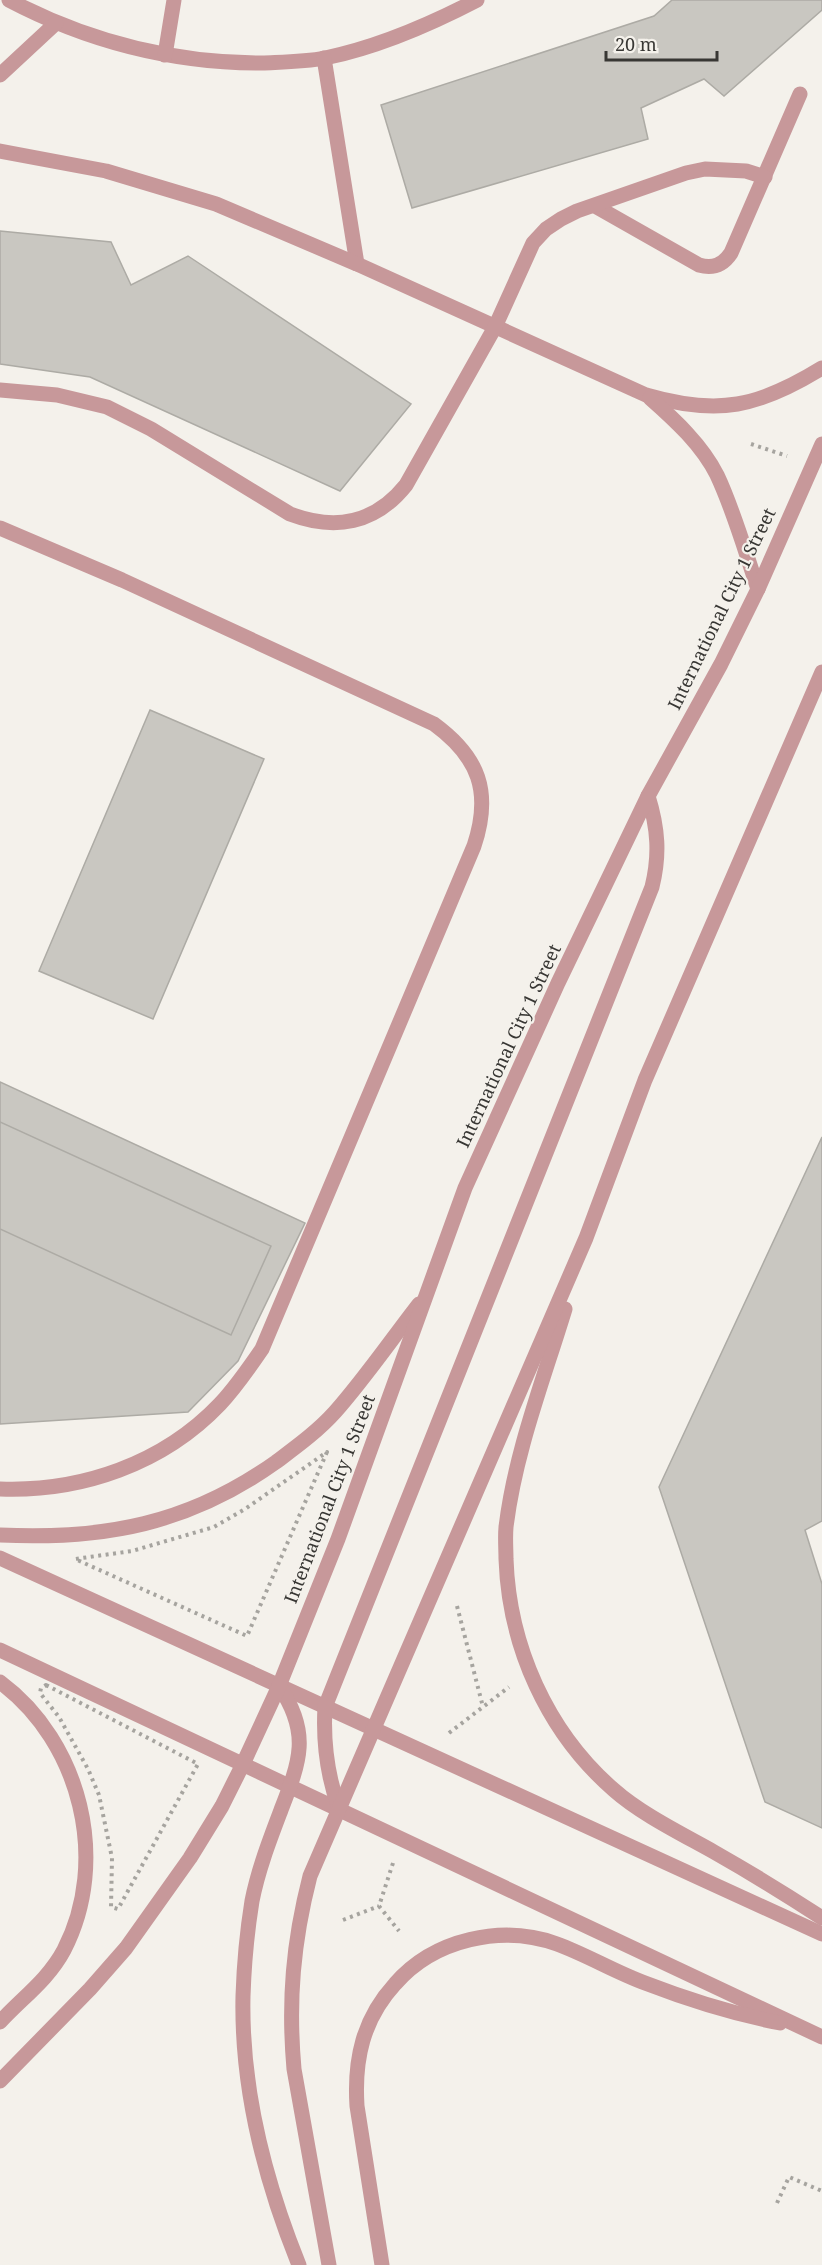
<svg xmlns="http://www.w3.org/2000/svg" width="822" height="2265" font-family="'Noto Serif',serif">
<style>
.building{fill:#c9c7c1;stroke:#adaba5;stroke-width:1.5}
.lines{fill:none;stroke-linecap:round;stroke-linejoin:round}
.path{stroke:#a6a49f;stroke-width:4;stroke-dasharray:3 4.5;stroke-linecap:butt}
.minor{stroke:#c7989a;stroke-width:15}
.tertiary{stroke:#c7989a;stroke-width:15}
.labels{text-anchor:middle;stroke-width:4.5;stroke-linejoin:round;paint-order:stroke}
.street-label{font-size:18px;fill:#383734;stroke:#f4f1eb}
</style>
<rect width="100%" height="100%" fill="#f4f1eb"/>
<g class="building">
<polygon points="672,0 822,0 822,10 724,96 704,79 641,108 648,139 412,208 381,105 654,16"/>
<polygon points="0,231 111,242 131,285 188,256 411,404 340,491 90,377 0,364"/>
<polygon points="150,710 264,759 153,1019 39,971"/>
<polygon points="0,1082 305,1223 238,1361 188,1412 0,1424"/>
<polygon points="0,1122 271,1246 231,1335 0,1229"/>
<polygon points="822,1137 822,1521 805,1530 822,1584 822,1828 765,1802 659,1487"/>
</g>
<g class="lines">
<g class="path">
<polyline points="751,444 787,456"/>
<polygon points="327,1452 247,1636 75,1559 132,1551 214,1527 245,1509"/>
<polyline points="457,1606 483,1707"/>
<polygon points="46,1685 198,1764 118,1909 111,1907 112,1858 99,1795 88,1769 59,1717 40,1693 41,1688"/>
<polyline points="449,1733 509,1687"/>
<polyline points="393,1863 379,1906 399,1931"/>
<polyline points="343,1920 379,1906"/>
<polyline points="777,2203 789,2177 822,2191"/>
</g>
<g class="minor">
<path d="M9,0C87,41 173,63 262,63C282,62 304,62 325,58C378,47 429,25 477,0"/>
<polyline points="165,55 174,0"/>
<polyline points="324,58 357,264"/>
<polyline points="0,75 56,23"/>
<path d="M0,151L106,171L216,204L357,264L646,395C718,416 759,407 822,368"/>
<path d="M595,206L699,265C713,269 723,265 731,253L800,94"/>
<path d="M0,390L57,395L107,407L151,429L290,514C335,531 375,524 406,485L495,327L533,243L546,229L561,219L577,211L686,173L705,169L746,171L765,177"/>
<path d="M650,398C675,420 702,445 717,475C734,511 745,551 758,589"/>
<path d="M0,528L122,580L434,724C479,757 492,792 474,846L262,1349C249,1368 236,1387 220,1404C163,1464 81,1492 0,1489"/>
</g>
<g class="tertiary">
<path d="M565,1309C543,1381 515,1453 506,1527C505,1538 506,1549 506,1559C509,1646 547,1732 614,1790C641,1814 682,1834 714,1852C751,1873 787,1895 822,1918"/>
<path d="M0,1535C104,1540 189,1524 276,1462C296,1447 318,1431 335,1412C365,1378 391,1340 419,1304"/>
<polyline points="0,1558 822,1934"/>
<polyline points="0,1650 822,2037"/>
<path d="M0,1682C81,1742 110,1861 64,1950C48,1980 22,1998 0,2022"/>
<path d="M279,1686C311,1733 300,1761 281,1810C270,1839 258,1870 252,1901C247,1932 244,1965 243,1996C241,2087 265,2181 299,2265"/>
<path d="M339,1808C327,1775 323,1742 325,1707L652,887C660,855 658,828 648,796"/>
<polyline points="0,2081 90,1989 126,1948 190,1858 222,1806 243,1764 279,1686 338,1539 465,1188 558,983 648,796 721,664 758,589 822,444"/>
<path d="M329,2265L294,2069C288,2001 293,1942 310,1876L586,1238L645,1080L822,672"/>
<path d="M382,2265L357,2106C354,2059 363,2019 395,1984C434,1939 502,1924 557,1944C587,1955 615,1972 645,1983C689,2000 734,2014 780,2023"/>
</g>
</g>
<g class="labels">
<g class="street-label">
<text transform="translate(722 609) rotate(-64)" y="6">International City 1 Street</text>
<text transform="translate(509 1046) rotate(-65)" y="6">International City 1 Street</text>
<text transform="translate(330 1499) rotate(-69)" y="6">International City 1 Street</text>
</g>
</g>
<path d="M606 51v9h111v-9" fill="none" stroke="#383734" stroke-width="3"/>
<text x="615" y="51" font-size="18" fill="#383734" stroke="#f4f1eb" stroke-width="4.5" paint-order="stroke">20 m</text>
</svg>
